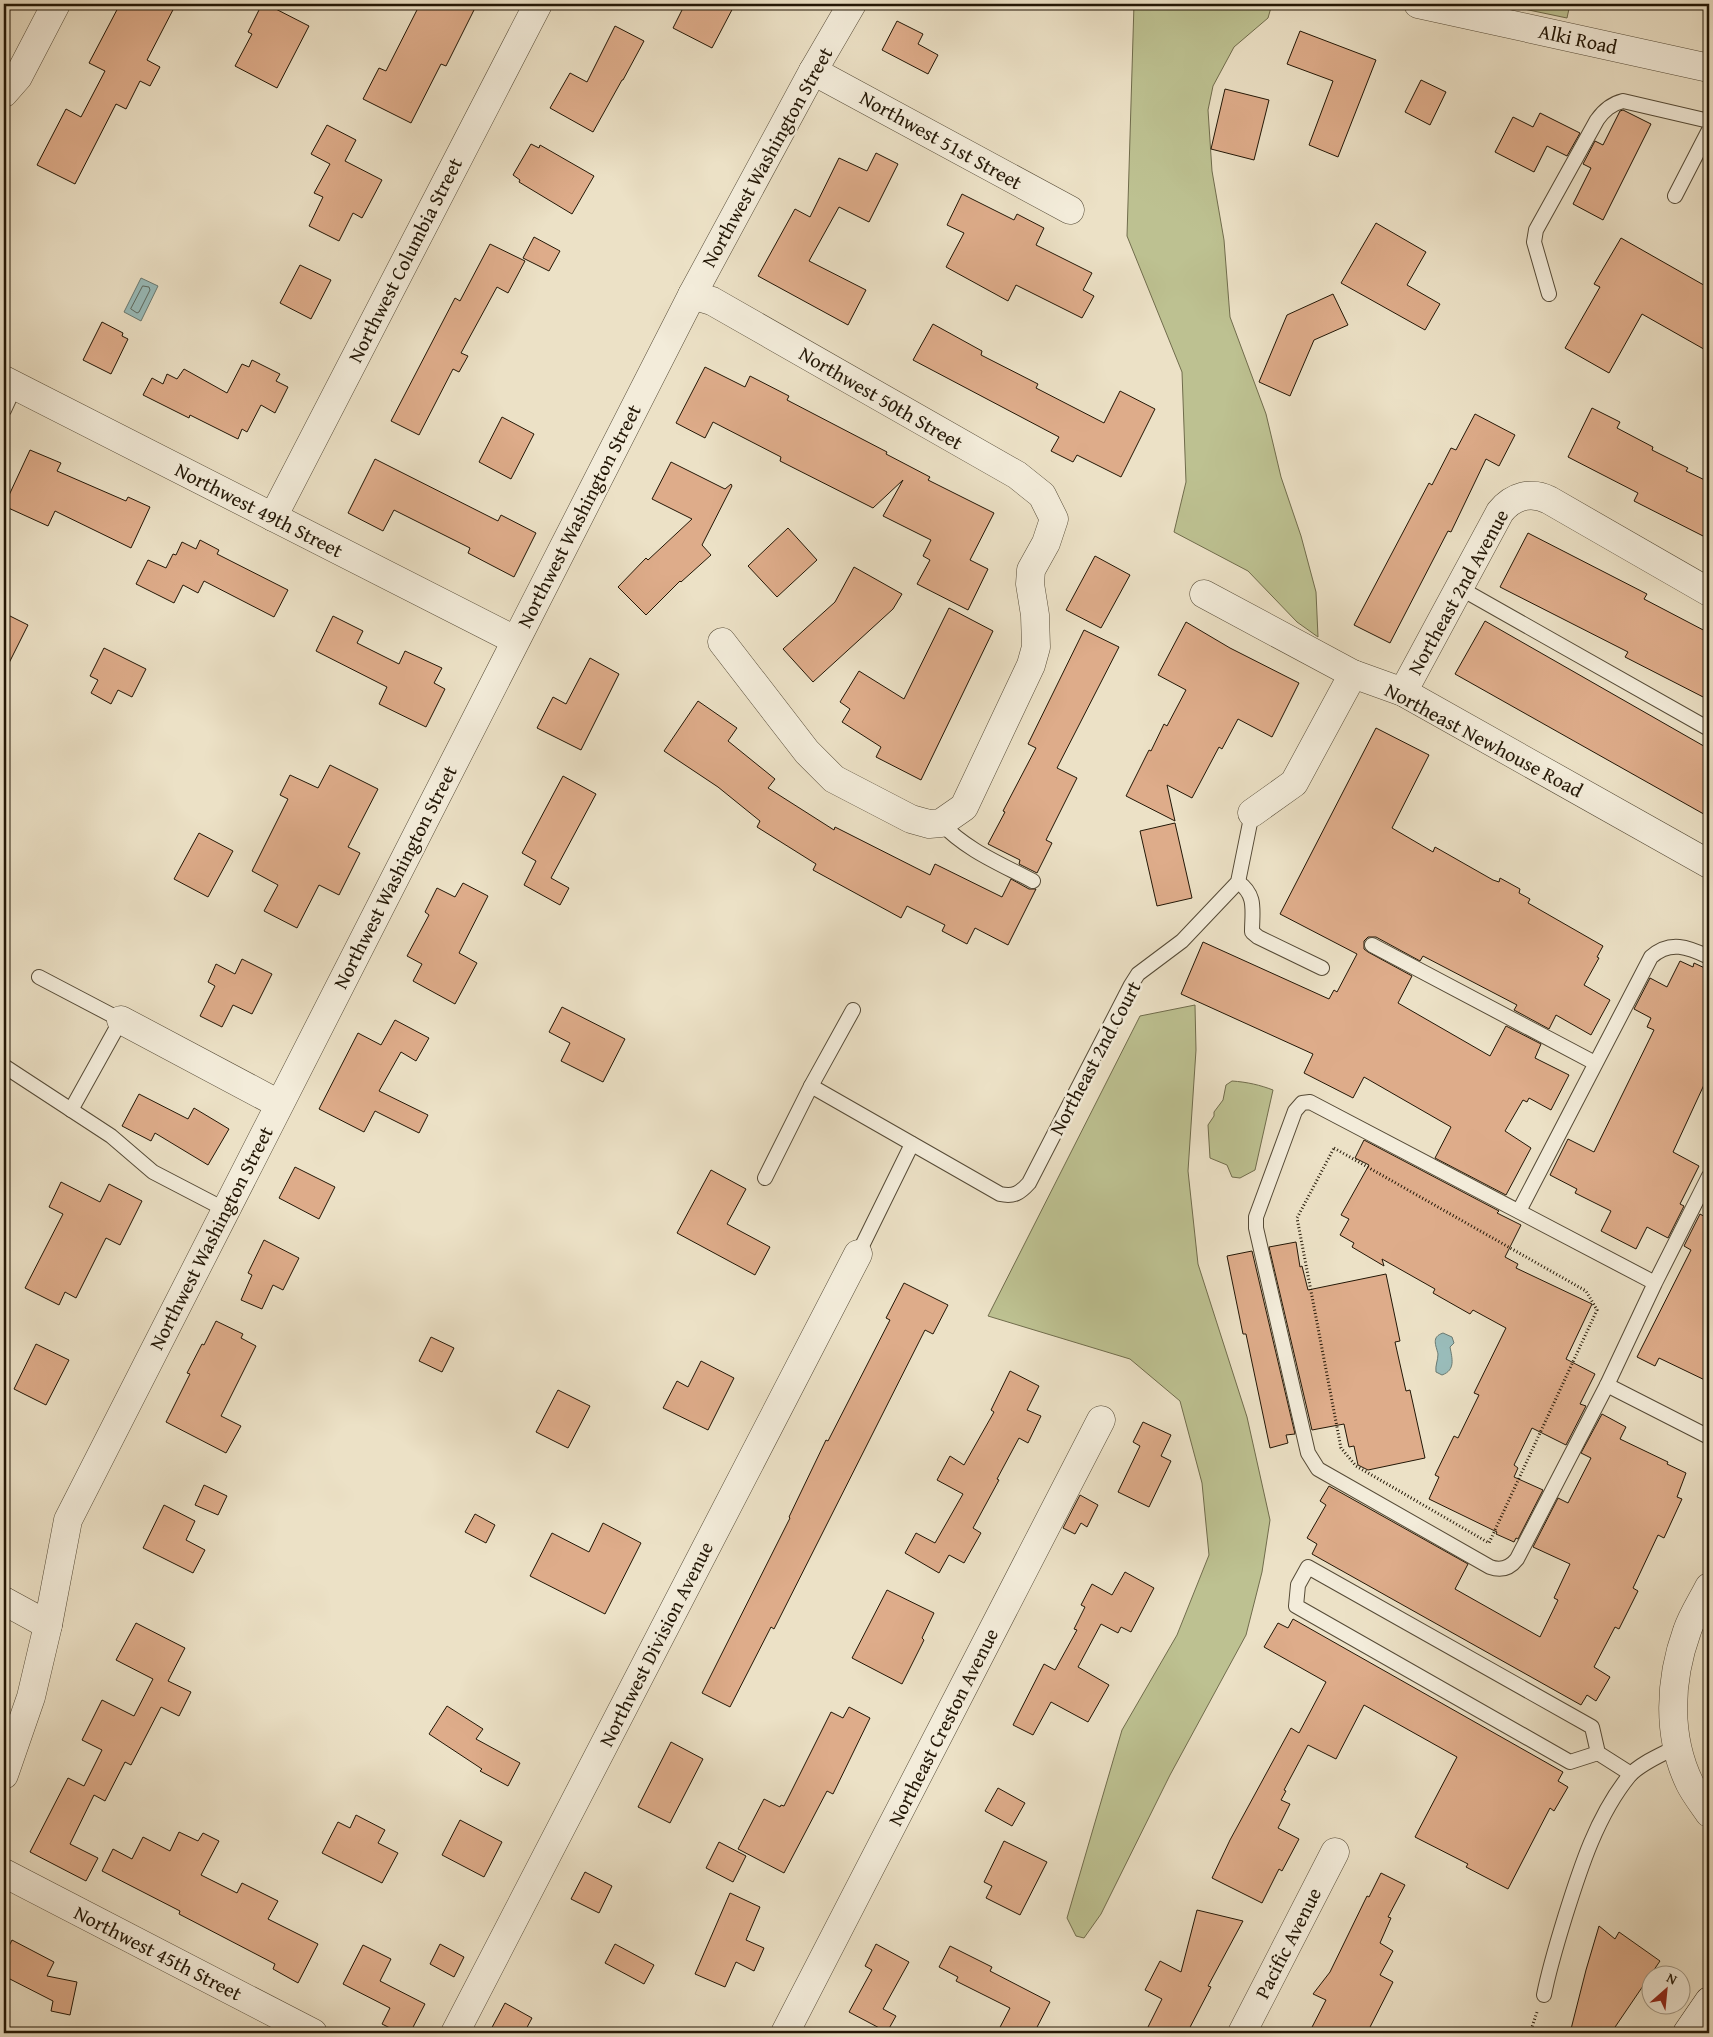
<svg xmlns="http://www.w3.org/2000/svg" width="1713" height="2037" font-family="'Gentium Book Plus',serif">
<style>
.green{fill:#bdc191;stroke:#706c4c}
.water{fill:#99bcba;stroke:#6a7a72}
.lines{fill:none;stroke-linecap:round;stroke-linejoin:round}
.shore{stroke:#5e6a60;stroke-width:1}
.building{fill:#deac8a;stroke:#231706}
.service-casing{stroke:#554a36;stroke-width:16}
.minor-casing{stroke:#554a36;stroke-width:29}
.tertiary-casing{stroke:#554a36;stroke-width:29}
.secondary-casing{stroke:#231706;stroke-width:29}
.path{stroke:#231706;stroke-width:3;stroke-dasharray:1 2.5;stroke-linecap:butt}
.service{stroke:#f3ecda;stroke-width:14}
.minor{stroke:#f3ecda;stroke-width:28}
.tertiary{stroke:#f3ecda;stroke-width:28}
.secondary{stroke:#f3ecda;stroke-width:28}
.labels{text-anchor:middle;stroke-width:5;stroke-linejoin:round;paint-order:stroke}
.street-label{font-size:20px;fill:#231706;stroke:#f3ecda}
</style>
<rect width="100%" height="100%" fill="#ece1c6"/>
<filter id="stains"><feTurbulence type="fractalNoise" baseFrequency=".004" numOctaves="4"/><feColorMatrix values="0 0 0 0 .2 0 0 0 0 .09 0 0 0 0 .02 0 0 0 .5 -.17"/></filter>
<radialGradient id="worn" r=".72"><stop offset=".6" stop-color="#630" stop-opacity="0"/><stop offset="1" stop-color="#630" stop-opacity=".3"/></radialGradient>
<g class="green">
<polygon points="1134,4 1272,4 1268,18 1234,47 1213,86 1208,110 1212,171 1224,240 1230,317 1266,414 1281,477 1301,536 1316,592 1318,637 1297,622 1248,571 1174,532 1186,482 1182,372 1127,236"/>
<polygon points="1500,4 1570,4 1567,18"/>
<polygon points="1195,1005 1196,1050 1188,1171 1198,1264 1247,1417 1270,1520 1262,1572 1246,1635 1170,1775 1101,1914 1084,1938 1076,1936 1067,1918 1122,1730 1177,1635 1209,1555 1202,1483 1180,1401 1130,1359 988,1316 1140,1016"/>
<path d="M1232,1081C1247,1082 1260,1085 1273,1090L1255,1170L1240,1178L1232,1177L1227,1165L1210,1158L1208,1125L1214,1116V1112L1223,1100L1226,1085Z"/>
</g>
<g class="water">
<polygon points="141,278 158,286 141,321 124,312"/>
<path d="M1443,1333L1452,1337L1454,1343L1450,1347C1452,1358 1456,1370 1442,1375L1436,1372C1435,1365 1438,1361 1438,1354C1436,1345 1431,1337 1443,1333Z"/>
</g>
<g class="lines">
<polygon class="shore" points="143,286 149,287 150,290 139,312 137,313 131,309"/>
</g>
<g class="building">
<polygon points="120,4 176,4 147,60 160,67 150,86 140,81 126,109 116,104 75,184 37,165 66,109 81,117 105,71 89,63"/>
<polygon points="262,4 266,4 309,26 277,88 235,66 252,34 248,32"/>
<polygon points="420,4 477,4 446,66 441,64 411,123 363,99 379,68 386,71"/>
<polygon points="685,4 735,4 712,48 673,28"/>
<polygon points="897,21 923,34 918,44 938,55 928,74 882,50"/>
<polygon points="615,26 644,41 623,80 622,80 593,132 550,108 570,73 587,82"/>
<polygon points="1300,31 1376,60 1338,157 1309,145 1333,81 1287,64"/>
<polygon points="1421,80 1446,92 1430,125 1405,112"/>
<polygon points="1225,89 1269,100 1254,160 1211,149"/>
<polygon points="1623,110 1651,124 1603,220 1573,204 1591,168 1583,164 1595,141 1603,145 1620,111"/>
<polygon points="1540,113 1580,133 1567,156 1547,146 1534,172 1495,152 1513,117 1533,127"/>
<polygon points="327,125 356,140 345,161 382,180 362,218 353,213 339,241 309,226 323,197 314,193 330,164 311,154"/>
<polygon points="531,144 539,148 540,145 594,176 572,214 519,182 520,180 513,175"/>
<polygon points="876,153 898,164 869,222 839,207 809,261 866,290 848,325 758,276 795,209 810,217 839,158 867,171"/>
<polygon points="962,194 1014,220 1017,214 1044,228 1036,245 1092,273 1083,290 1094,296 1082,318 1016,285 1008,301 946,267 964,233 947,225"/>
<polygon points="1376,223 1426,252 1407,285 1440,304 1425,330 1341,283"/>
<polygon points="534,237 560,251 549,271 523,258"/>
<polygon points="1621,238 1709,288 1709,352 1642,314 1609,373 1565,348 1600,287 1594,284"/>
<polygon points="490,244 525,261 508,293 497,287 461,353 468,356 459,372 453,369 419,435 391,421 455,298 460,301"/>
<polygon points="300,265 331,280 311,319 280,303"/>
<polygon points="1333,294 1348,325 1314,340 1290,396 1259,382 1287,315"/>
<polygon points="102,322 123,333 122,336 128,339 111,374 83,360"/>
<polygon points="933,324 982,351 981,355 1038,384 1036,388 1104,423 1120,391 1155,409 1121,477 1077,455 1073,462 1051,451 1059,437 913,360"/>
<polygon points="252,360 280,374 276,381 288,387 275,413 261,405 247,432 242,429 238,439 190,415 189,418 143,395 152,378 163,384 167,374 177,379 184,369 227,393 242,364 249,367"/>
<polygon points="705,367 745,387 750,376 789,396 787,400 887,452 886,454 930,477 928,480 994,513 970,560 988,569 968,610 917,584 930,560 923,556 931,540 883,516 903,480 873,508 780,461 781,457 713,422 705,438 676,423"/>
<polygon points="1592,408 1620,422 1617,428 1653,447 1652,450 1688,468 1686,471 1709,482 1709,539 1634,501 1638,493 1568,457"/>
<polygon points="1475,414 1515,435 1499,466 1486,459 1451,532 1448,531 1390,643 1354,625 1429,483 1432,485 1451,448 1456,450"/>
<polygon points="502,417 534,434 511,479 479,462"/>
<polygon points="30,450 61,463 57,471 126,501 128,497 150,507 131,548 55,511 48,526 4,506"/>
<polygon points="375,459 498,521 501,515 536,533 514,577 468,553 470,548 394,510 383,531 348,513"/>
<polygon points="671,462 725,489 731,484 732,486 702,545 711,555 681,582 680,581 646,615 618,587 646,558 648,560 692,519 652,499"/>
<polygon points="788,528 817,560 777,597 748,566"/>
<polygon points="1528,533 1647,594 1644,599 1709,633 1709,700 1625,657 1628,652 1500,587"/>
<polygon points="200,540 219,550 217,554 288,590 274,617 204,581 198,593 183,585 174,603 136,584 148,560 166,568 173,554 176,555 182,542 196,549"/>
<polygon points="1095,556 1130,575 1101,628 1066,610"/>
<polygon points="854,567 902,594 893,609 813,682 783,649 835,602"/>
<polygon points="949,608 993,631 921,780 876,757 881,747 842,722 850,709 840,702 859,671 904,699"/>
<polygon points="4,613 28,625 4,673"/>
<polygon points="333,616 363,631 357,643 399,664 405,651 442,668 434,683 445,689 426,727 379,704 387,687 316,651"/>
<polygon points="1485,621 1709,749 1709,817 1455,674"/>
<polygon points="1186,622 1230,648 1299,683 1272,737 1238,719 1222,749 1219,747 1192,798 1167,785 1175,821 1126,796 1149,750 1151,751 1164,724 1167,726 1186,690 1158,675"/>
<polygon points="1084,630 1119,647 1057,768 1077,778 1046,840 1052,843 1037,873 1019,864 1020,860 988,844 1005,812 1003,811 1036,748 1028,744"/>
<polygon points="104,648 146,669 132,697 118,690 111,704 91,693 98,680 90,676"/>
<polygon points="590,658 619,674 581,750 537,728 553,697 566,704"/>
<polygon points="698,701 737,728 728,741 775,779 768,788 834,830 835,827 930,875 935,864 1002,897 1011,879 1029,889 1036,889 1008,945 975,928 967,944 942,931 945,925 907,906 901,918 813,870 816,864 757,827 760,821 718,787 664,751"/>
<polygon points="1376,728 1429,755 1392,828 1433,852 1435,847 1493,880 1499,882 1500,878 1520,889 1519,893 1530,899 1528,903 1603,946 1597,957 1599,958 1584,985 1610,1000 1591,1035 1556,1015 1549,1029 1514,1010 1517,1005 1423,956 1420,961 1376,937 1368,937 1364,941 1364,949 1368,952 1412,976 1398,1003 1490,1056 1506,1026 1541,1044 1535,1058 1569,1075 1551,1110 1529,1098 1527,1102 1523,1100 1505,1131 1531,1148 1506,1195 1435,1158 1451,1127 1364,1077 1353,1098 1304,1073 1313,1054 1181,994 1203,942 1329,999 1334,990 1337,992 1357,954 1280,914"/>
<polygon points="330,765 378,789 348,847 360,853 339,895 319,885 297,928 264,911 278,885 252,871 288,799 280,795 290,775 318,788"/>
<polygon points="563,776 596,794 551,878 569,888 560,905 524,885 536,861 522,853"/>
<polygon points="1175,823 1192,898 1157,906 1140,831"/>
<polygon points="199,833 233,851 208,897 174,879"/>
<polygon points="463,883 488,896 459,953 477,963 455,1004 413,981 422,964 407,956 429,915 425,912 437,888 455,897"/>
<polygon points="242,959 272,974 252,1014 233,1005 222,1027 200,1016 215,986 208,982 216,964 235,974"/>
<polygon points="1680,961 1693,967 1694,963 1709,970 1709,1074 1673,1152 1699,1166 1680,1204 1684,1206 1668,1238 1647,1227 1636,1249 1601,1231 1611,1211 1575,1193 1577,1189 1550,1175 1568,1139 1594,1152 1654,1030 1647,1027 1651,1018 1634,1009 1650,978 1667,987"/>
<polygon points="562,1007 625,1039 603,1082 561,1061 570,1043 549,1032"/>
<polygon points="395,1020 429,1038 416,1061 401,1052 379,1091 428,1115 419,1133 375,1111 364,1132 319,1109 358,1033 381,1045"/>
<polygon points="139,1094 188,1119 194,1108 229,1129 208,1165 155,1133 151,1141 122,1126"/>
<polygon points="1364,1140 1499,1211 1497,1213 1521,1225 1505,1257 1518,1264 1516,1268 1592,1304 1566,1359 1595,1374 1580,1404 1586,1406 1566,1445 1532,1428 1514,1465 1518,1468 1514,1477 1543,1490 1518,1539 1516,1538 1514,1542 1496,1534 1497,1532 1429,1499 1439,1477 1435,1475 1454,1436 1458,1438 1479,1395 1474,1393 1506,1328 1473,1310 1470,1314 1433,1293 1435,1289 1382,1259 1384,1266 1352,1247 1354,1243 1340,1235 1349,1219 1341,1215 1369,1165 1355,1158"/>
<polygon points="295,1167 335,1187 319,1219 279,1198"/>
<polygon points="711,1170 746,1189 727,1224 770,1247 755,1275 677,1233"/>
<polygon points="61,1182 100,1202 109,1184 142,1201 120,1245 106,1238 76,1298 65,1292 59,1305 25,1288 63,1214 49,1207"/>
<polygon points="1700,1214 1707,1218 1709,1214 1709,1382 1659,1358 1655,1366 1637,1357 1691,1250 1684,1246"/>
<polygon points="264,1240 299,1258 283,1290 273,1285 262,1309 241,1300 252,1275 248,1273"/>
<polygon points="1296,1242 1300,1267 1302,1266 1308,1290 1386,1274 1400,1341 1395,1342 1406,1391 1410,1390 1425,1458 1368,1470 1358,1465 1354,1446 1349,1447 1344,1424 1312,1430 1269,1247"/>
<polygon points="1252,1251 1295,1434 1286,1435 1288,1443 1270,1448 1246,1334 1243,1334 1227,1256"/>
<polygon points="904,1283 948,1305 933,1334 925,1330 774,1629 771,1627 730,1707 702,1693 790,1518 789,1517 826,1440 828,1441 890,1320 886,1318"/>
<polygon points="216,1321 243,1334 241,1338 256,1346 221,1416 241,1426 226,1453 166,1422 190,1374 187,1373 202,1344 204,1345"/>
<polygon points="431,1337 454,1348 442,1372 419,1361"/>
<polygon points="36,1344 69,1360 46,1405 14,1389"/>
<polygon points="701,1361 734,1378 708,1430 663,1408 677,1381 688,1387"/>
<polygon points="1010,1371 1039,1386 1027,1410 1041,1416 1028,1443 1019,1438 997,1479 999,1480 973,1528 981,1533 964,1563 949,1555 939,1573 905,1553 916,1533 935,1543 963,1494 937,1480 950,1456 964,1465 994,1412 991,1410"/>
<polygon points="558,1390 590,1406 568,1448 536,1432"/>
<polygon points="1602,1414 1626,1427 1620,1439 1668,1462 1667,1464 1686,1473 1677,1497 1682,1499 1664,1538 1658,1535 1633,1588 1638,1591 1619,1629 1615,1627 1594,1667 1610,1677 1596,1701 1587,1695 1581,1705 1312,1554 1317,1544 1307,1538 1326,1505 1320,1501 1329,1486 1468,1564 1455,1589 1540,1637 1558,1600 1554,1598 1570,1564 1533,1547 1558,1498 1568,1503 1591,1458 1581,1453"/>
<polygon points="1143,1422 1171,1435 1161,1456 1171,1461 1149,1507 1118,1492 1140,1446 1133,1442"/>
<polygon points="204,1485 227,1496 218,1515 195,1505"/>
<polygon points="1080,1495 1098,1505 1087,1527 1081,1523 1075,1534 1063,1528"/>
<polygon points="164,1505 195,1521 186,1540 205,1550 193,1573 143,1548"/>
<polygon points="475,1514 495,1525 486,1543 465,1532"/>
<polygon points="603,1523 641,1543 605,1614 530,1576 552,1533 589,1552"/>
<polygon points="1125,1572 1154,1588 1131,1632 1121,1627 1118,1633 1101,1624 1078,1667 1109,1685 1088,1722 1051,1702 1033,1735 1013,1725 1044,1664 1055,1670 1077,1630 1074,1629 1085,1607 1081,1605 1092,1584 1112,1595"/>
<polygon points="887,1590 934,1613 922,1638 924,1640 902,1684 852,1658"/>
<polygon points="1293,1619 1563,1772 1558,1781 1568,1787 1554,1811 1550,1808 1508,1889 1466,1867 1468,1864 1415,1837 1457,1757 1364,1705 1336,1759 1308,1745 1284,1790 1286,1791 1281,1800 1290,1804 1278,1828 1299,1839 1282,1871 1279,1869 1262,1903 1212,1878 1230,1840 1291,1728 1299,1733 1326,1682 1264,1647 1278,1623 1288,1628"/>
<polygon points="136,1623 185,1648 168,1681 191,1692 179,1716 161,1707 131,1765 125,1762 105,1801 94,1795 70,1844 98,1858 86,1881 30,1852 68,1778 84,1786 102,1750 82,1740 102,1700 134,1716 153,1679 116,1660"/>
<polygon points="447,1706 483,1729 476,1739 520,1763 508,1786 480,1771 482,1769 429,1734"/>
<polygon points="849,1707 870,1718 833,1794 827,1791 784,1873 738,1849 764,1799 780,1807 781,1805 784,1806 831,1712 843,1718"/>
<polygon points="671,1742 703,1759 670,1823 638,1807"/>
<polygon points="998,1788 1025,1803 1012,1826 985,1811"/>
<polygon points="356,1815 385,1830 378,1843 398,1853 382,1883 322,1853 338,1822 350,1828"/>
<polygon points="460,1820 502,1842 484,1877 442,1855"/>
<polygon points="179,1832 198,1841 203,1833 219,1841 201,1875 237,1893 242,1883 278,1901 268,1919 318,1944 298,1983 273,1969 275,1964 179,1914 180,1911 102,1871 113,1849 132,1859 143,1837 170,1851"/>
<polygon points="1004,1841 1047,1862 1020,1915 986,1898 992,1886 984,1882"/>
<polygon points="719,1842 746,1856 733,1882 706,1868"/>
<polygon points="585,1872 612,1886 599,1913 571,1899"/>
<polygon points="1381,1873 1405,1885 1388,1917 1391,1918 1380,1943 1393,1951 1380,1975 1393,1982 1367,2033 1309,2033 1326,2000 1313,1994 1330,1972 1367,1896 1369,1897"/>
<polygon points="730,1893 760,1907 746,1940 764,1948 754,1971 736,1962 725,1987 695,1974"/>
<polygon points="1197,1910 1243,1921 1208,1986 1211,1987 1187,2033 1145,2033 1162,1999 1145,1990 1160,1961 1181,1972"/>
<polygon points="1599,1926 1615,1939 1619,1932 1660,1961 1611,2033 1570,2033 1586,1970"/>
<polygon points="12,1940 54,1962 47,1976 77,1982 70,2015 51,2011 53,2001 4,1976 4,1956"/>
<polygon points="440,1944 464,1957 454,1977 430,1964"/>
<polygon points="615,1944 654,1965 644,1984 605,1963"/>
<polygon points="876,1944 909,1962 883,2009 896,2016 887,2032 849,2012 872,1970 865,1966"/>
<polygon points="363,1945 391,1959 380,1981 425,2004 410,2033 400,2033 382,2024 390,2008 343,1984"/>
<polygon points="950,1946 992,1967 990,1971 1050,2002 1034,2033 997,2033 1010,2008 956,1981 958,1977 939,1967"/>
<polygon points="505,2003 532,2018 524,2033 489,2033"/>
</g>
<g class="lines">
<defs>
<g id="service">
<polyline points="1675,196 1709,130"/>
<path d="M1549,294L1534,242L1536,230L1597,120C1604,110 1611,104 1623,101L1709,121"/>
<polyline points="4,410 15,386"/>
<polyline points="1458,587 1709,729"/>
<path d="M941,823C966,850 1001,864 1033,881"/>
<path d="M1238,882C1257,895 1252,911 1252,932L1258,937L1322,968"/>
<polyline points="1372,945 1595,1063"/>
<polyline points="39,977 121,1020 71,1110"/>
<polyline points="4,1066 111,1136 153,1172 226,1210"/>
<path d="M811,1086L1000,1194C1014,1197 1020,1193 1029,1183L1131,985L1138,974L1182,941L1238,882L1252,813"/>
<polyline points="765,1178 811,1086 853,1010"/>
<path d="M1519,1211L1651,957C1670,940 1688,947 1709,957"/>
<polyline points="858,1254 912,1144"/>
<path d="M1655,1283L1310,1102L1302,1103L1295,1111L1256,1217V1228L1308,1453L1318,1469L1490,1567C1501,1571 1510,1568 1517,1559L1607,1385L1655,1283L1709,1176"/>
<polyline points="1607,1385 1709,1437"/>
<polyline points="1598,1753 1570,1762 1296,1606 1298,1585 1308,1567 1592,1727 1598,1753 1631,1774"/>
<path d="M1544,1995C1549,1969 1557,1943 1565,1917C1580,1869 1597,1815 1630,1775C1641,1763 1661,1755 1676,1747"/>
</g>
<g id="minor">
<polyline points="1418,4 1709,68"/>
<polyline points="813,71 1070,210"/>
<polyline points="4,93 18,77 56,4"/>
<polyline points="692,295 712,301 1017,475 1042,495 1054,519 1046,543 1031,570 1030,584 1035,615 1036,647 1031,665 964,807 941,823 929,824 911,819 834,779 807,752 722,642"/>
<polyline points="4,380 515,640"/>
<polyline points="273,517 538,4"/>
<polyline points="1204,594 1353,674 1403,692 1709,864"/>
<path d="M1403,692L1500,512C1513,496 1531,491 1549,500L1709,592"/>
<polyline points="1252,813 1294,783 1353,674"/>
<polyline points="121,1020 279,1104"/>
<polyline points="4,1601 48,1625"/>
<polyline points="4,1775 31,1697 48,1625 68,1520 692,295 813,71 852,4"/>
<polyline points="4,1873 313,2033"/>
<polyline points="455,2033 858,1254"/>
<polyline points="785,2033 1101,1420"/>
<polyline points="1242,2033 1335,1852"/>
</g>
<path id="tertiary" d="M1709,1587C1702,1601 1692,1616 1687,1631C1669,1681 1667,1737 1690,1784C1695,1794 1703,1804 1709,1813"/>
<polyline id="secondary" points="1687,2033 1709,2001"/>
</defs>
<use href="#service" class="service-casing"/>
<use href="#minor" class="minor-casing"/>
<use href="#tertiary" class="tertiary-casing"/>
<use href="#secondary" class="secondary-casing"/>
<g class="path">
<polygon points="1334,1148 1586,1291 1597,1310 1489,1543 1356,1466 1341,1448 1297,1218"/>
<polyline points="1530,2033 1537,2012"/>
</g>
<use href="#service" class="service"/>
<use href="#minor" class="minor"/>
<use href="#tertiary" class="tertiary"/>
<use href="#secondary" class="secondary"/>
</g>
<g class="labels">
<g class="street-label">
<text transform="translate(1578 39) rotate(12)" y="7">Alki Road</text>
<text transform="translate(941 140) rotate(29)" y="7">Northwest 51st Street</text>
<text transform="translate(767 157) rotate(-61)" y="7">Northwest Washington Street</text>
<text transform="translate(405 260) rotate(-63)" y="7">Northwest Columbia Street</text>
<text transform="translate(881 398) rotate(30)" y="7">Northwest 50th Street</text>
<text transform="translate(259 510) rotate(27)" y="7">Northwest 49th Street</text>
<text transform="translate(579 516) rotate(-63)" y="7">Northwest Washington Street</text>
<text transform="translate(1458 592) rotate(-61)" y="7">Northeast 2nd Avenue</text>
<text transform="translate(1484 740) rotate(28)" y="7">Northeast Newhouse Road</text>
<text transform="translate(395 877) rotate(-63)" y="7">Northwest Washington Street</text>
<text transform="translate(1095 1058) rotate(-62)" y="7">Northeast 2nd Court</text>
<text transform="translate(211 1238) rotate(-63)" y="7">Northwest Washington Street</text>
<text transform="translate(656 1644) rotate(-63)" y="7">Northwest Division Avenue</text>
<text transform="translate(943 1727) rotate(-63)" y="7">Northeast Creston Avenue</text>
<text transform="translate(1288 1943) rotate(-63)" y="7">Pacific Avenue</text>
<text transform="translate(158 1953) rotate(27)" y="7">Northwest 45th Street</text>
</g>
</g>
<rect width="1713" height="2037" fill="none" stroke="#ece1c6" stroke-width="20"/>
<rect x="5" y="5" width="1703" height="2027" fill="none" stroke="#231706" stroke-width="2.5"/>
<rect x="10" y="10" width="1693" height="2017" fill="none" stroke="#231706"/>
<g transform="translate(1666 1990) rotate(27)"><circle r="24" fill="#f3ecda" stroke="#a09785"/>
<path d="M0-4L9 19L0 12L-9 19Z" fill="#8f2418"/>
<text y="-8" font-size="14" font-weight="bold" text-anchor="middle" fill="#231706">N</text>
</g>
<rect width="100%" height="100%" filter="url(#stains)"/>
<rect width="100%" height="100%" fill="url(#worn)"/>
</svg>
